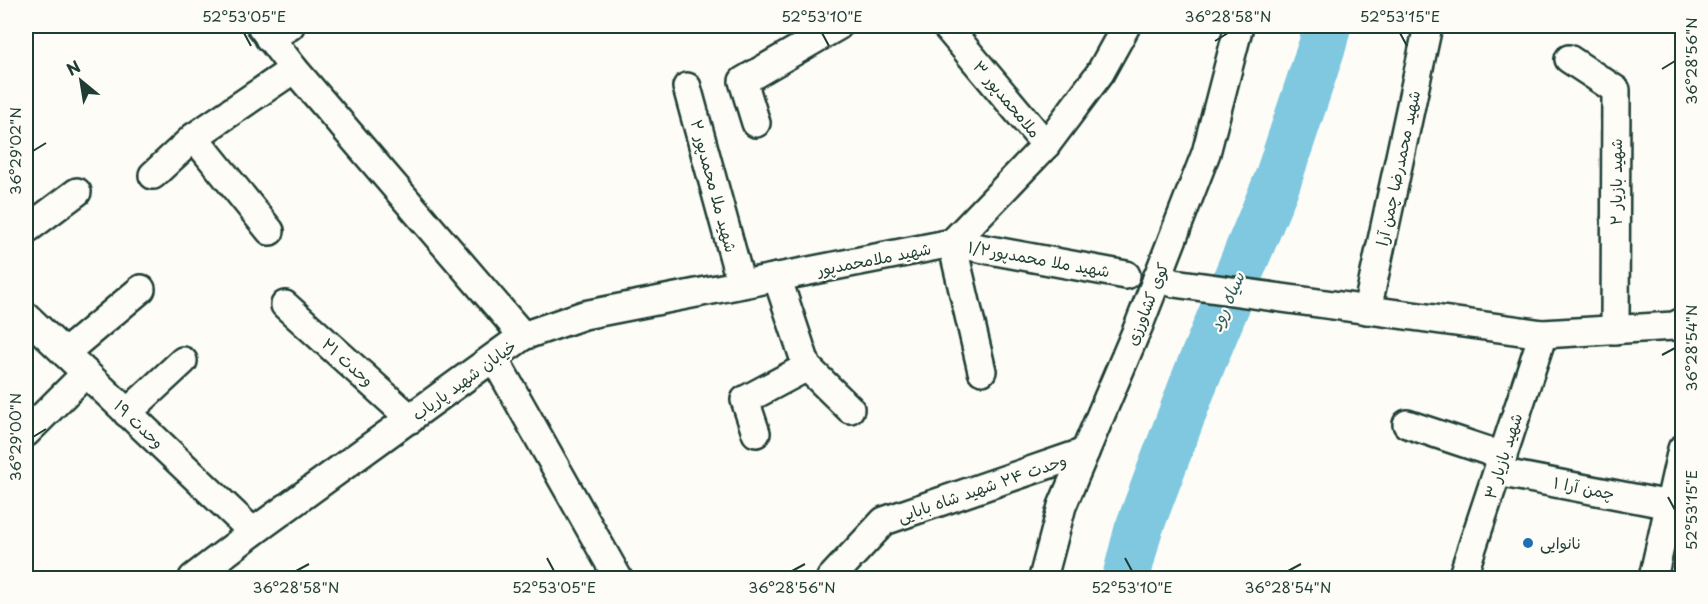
<svg xmlns="http://www.w3.org/2000/svg" width="1708" height="604" font-family="'Playpen Sans','Playpen Sans Arabic',sans-serif">
<style>
.lines{fill:none;stroke-linecap:round;stroke-linejoin:round}
.river{stroke:#7fc8df;stroke-width:48}
.minor-casing{stroke:#1f3d34;stroke-width:32}
.minor{stroke:#fdfcf7;stroke-width:27}
.ticks{fill:none;stroke:#1f3d34;stroke-width:2}
.poi-dot{fill:#1f6fb2;stroke:#fdfcf7;stroke-width:2}
.labels{text-anchor:middle;stroke-width:4.5;stroke-linejoin:round;paint-order:stroke}
.street-label{font-size:16px;fill:#1f3d34;stroke:#fdfcf7}
.poi-label{font-size:16px;fill:#1f3d34;stroke:#fdfcf7;text-anchor:start}
.water-label{font-size:18px;font-style:italic;fill:#37605f;stroke:#fdfcf7}
.neatline{fill:none;stroke:#1f3d34;stroke-width:2}
.ticks-label{font-size:15px;text-anchor:middle;fill:#1f3d34}
</style>
<rect width="100%" height="100%" fill="#fdfcf7"/>
<filter id="ink" filterUnits="userSpaceOnUse"><feTurbulence type="fractalNoise" baseFrequency=".0167" numOctaves="2"/><feDisplacementMap in="SourceGraphic" scale="12" xChannelSelector="R" yChannelSelector="G"/><feConvolveMatrix kernelMatrix="1 2 1 2 8 2 1 2 1" color-interpolation-filters="sRGB"/></filter>
<g filter="url(#ink)">
<g class="lines">
<polyline class="river" points="1126,578 1138,531 1196,377 1277,182 1323,43 1327,26"/>
<defs>
<g id="minor">
<polyline points="946,26 1046,145"/>
<polyline points="269,38 290,26"/>
<polyline points="1569,59 1616,90 1615,330"/>
<polyline points="687,87 741,284"/>
<polyline points="756,123 743,81 838,26"/>
<polyline points="194,137 270,231"/>
<polyline points="153,175 194,137 294,69"/>
<polyline points="26,230 77,192"/>
<polyline points="952,243 1126,275"/>
<polyline points="952,243 982,371"/>
<polyline points="777,277 807,367 850,409"/>
<polyline points="1157,278 1174,283 1543,334 1674,326 1682,322"/>
<polyline points="285,305 411,419"/>
<polyline points="1367,310 1428,26"/>
<polyline points="26,316 253,532"/>
<polyline points="523,336 584,315 952,243 1046,145 1100,73 1126,26"/>
<polyline points="65,353 141,289"/>
<polyline points="494,358 618,578"/>
<polyline points="127,413 183,361"/>
<polyline points="1407,424 1503,456"/>
<polyline points="26,433 86,373"/>
<polyline points="756,433 745,400 807,367"/>
<polyline points="1498,472 1670,505"/>
<polyline points="193,578 253,532 523,336 294,69 261,26"/>
<polyline points="831,578 884,521 1085,452"/>
<polyline points="1043,578 1062,506 1139,325 1206,153 1239,26"/>
<polyline points="1462,578 1543,334"/>
<polyline points="1653,578 1682,449"/>
</g>
</defs>
<use href="#minor" class="minor-casing"/>
<use href="#minor" class="minor"/>
</g>
</g>
<path class="ticks" d="M244,33L251,46M822,33L829,46M1400,33L1407,46M1215,41L1228,33M1662,69L1675,61M33,151L46,143M1662,355L1675,348M33,437L46,429M1668,497L1675,510M547,558L554,571M1125,558L1132,571M296,571L309,564M792,571L805,564M1288,571L1301,564"/>
<circle class="poi-dot" cx="1528" cy="543" r="6"/>
<g class="labels">
<g class="street-label">
<text transform="translate(1007 99) rotate(50)" y="6">ملامحمدپور ۳</text>
<text transform="translate(1398 168) rotate(-78)" y="6">شهید محمدرضا چمن آرا</text>
<text transform="translate(1616 182) rotate(-90)" y="6">شهید بازیار ۲</text>
<text transform="translate(714 186) rotate(75)" y="6">شهید ملا محمدپور ۲</text>
<text transform="translate(874 259) rotate(-11)" y="6">شهید ملامحمدپور</text>
<text transform="translate(1039 259) rotate(10)" y="6">شهید ملا محمدپور۱/۲</text>
<text transform="translate(1147 304) rotate(-68)" y="6">کوی کشاورزی</text>
<text transform="translate(348 362) rotate(42)" y="6">وحدت ۲۱</text>
<text transform="translate(464 380) rotate(-36)" y="6">خیابان شهید پاریاب</text>
<text transform="translate(139 424) rotate(44)" y="6">وحدت ۱۹</text>
<text transform="translate(1503 456) rotate(-72)" y="6">شهید بازیار ۳</text>
<text transform="translate(982 488) rotate(-19)" y="6">وحدت ۲۴ شهید شاه بابایی</text>
<text transform="translate(1584 488) rotate(11)" y="6">چمن آرا ۱</text>
</g>
<g class="poi-label">
<text x="1540" y="549">نانوایی</text>
</g>
<g class="water-label">
<text transform="translate(1227 302) rotate(-67)" y="6">سیاه رود</text>
</g>
</g>
<rect width="1708" height="604" fill="none" stroke="#fdfcf7" stroke-width="66"/>
<g transform="translate(81 81) rotate(330)" stroke="#fdfcf7" stroke-width="4.5" paint-order="stroke">
<path d="M0-4.5L10 22L0 15L-10 22Z" fill="#1f3d34"/>
<text y="-9" font-size="16" font-weight="bold" text-anchor="middle" fill="#1f3d34">N</text>
</g>
<rect x="33" y="33" width="1642" height="538" class="neatline"/>
<g class="ticks-label">
<text x="244" y="22">52°53'05"E</text>
<text x="822" y="22">52°53'10"E</text>
<text x="1228" y="22">36°28'58"N</text>
<text x="1400" y="22">52°53'15"E</text>
<text transform="translate(1692 61) rotate(-90)" y="5">36°28'56"N</text>
<text transform="translate(16 151) rotate(-90)" y="5">36°29'02"N</text>
<text transform="translate(1692 348) rotate(-90)" y="5">36°28'54"N</text>
<text transform="translate(16 437) rotate(-90)" y="5">36°29'00"N</text>
<text transform="translate(1692 510) rotate(-90)" y="5">52°53'15"E</text>
<text x="296" y="593">36°28'58"N</text>
<text x="554" y="593">52°53'05"E</text>
<text x="792" y="593">36°28'56"N</text>
<text x="1132" y="593">52°53'10"E</text>
<text x="1288" y="593">36°28'54"N</text>
</g>
</svg>
